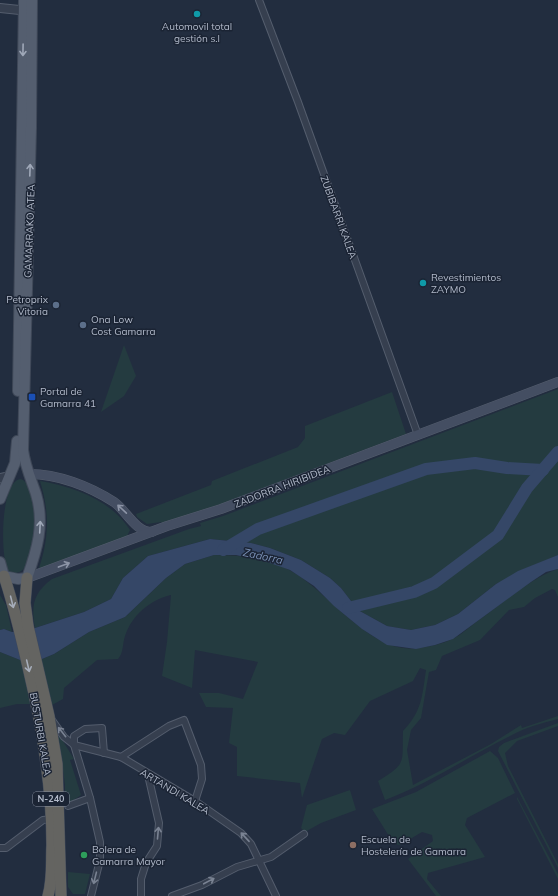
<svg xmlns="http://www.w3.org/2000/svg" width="558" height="896" font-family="Mulish,sans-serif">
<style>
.green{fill:#243b40}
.water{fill:#354767}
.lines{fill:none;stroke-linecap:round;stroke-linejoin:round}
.river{stroke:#354767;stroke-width:12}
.minor-casing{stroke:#545d6d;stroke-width:8}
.tertiary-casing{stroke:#545d6d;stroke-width:10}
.secondary-casing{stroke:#545d6d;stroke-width:10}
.primary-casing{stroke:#3f4858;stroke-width:12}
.trunk-casing{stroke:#414a5a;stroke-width:12}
.minor{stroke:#363f4f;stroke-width:6}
.tertiary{stroke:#363f4f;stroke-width:8}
.secondary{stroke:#444e62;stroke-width:9}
.primary{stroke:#545e6f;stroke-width:10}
.trunk{stroke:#646461;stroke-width:11}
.oneway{stroke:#9fa8b8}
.oneway2{stroke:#8c94a6}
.oneway3{stroke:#a6adba}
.oneway4{stroke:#7a8393}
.culture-dot{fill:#0f9aa8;stroke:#1b2434;stroke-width:1.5}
.service-dot{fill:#5c6f8a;stroke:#1b2434;stroke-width:1.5}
.transit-dot{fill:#1a4fb4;stroke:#1b2434;stroke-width:1.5}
.education-dot{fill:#8d6e63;stroke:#1b2434;stroke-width:1.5}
.leisure-dot{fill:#2e9e5b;stroke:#1b2434;stroke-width:1.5}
.labels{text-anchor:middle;stroke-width:3;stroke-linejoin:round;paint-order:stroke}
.shield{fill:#1b2434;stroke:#858d9d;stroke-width:1}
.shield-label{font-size:9px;font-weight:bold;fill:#b2baca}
.poi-label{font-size:10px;fill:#b2baca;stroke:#1b2434;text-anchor:start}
.street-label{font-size:10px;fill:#b2baca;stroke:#1b2434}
.water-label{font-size:11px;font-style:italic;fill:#788eb3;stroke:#1b2434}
</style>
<rect width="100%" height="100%" fill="#222d3f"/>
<g class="green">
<polygon points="124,345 136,376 124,396 101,412"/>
<path d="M558,389V555L496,584L458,614L435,625L411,630L387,626L358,610L341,588L330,578L301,560L270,548L251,543L210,539L148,556L123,578L111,599L84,612L35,628C31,606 33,593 52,579L189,529L201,526L200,523L223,516Z"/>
<polygon points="392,392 406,434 221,504 162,523 161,522 147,524 137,517 136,514 211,485 212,481 298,447 305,438 305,426"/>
<path d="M21,479C45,488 38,589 8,571C0,556 0,480 21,479Z"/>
<path d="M40,481C74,487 111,500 130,530L126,538L38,571C49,540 50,513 40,481Z"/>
<path d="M214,555C240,555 268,558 291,571C328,591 371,655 417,648C428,647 443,644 452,639C460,636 468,628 475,623C499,606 530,578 558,569V597L555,590L552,589L535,598L524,607L509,610L480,640L442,656L436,670L429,672L421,718L411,730L407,750L413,785L491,744L521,725L522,728L558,716V719C543,723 526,727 512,735C469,756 430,783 385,800L378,781C407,763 402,764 403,731C422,711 422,697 426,670L420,668L413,681L370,701L345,735L334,733L322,739L302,798L300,783L237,776V747L229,743L233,708L206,707L199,693H219L243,699L258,662L195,650L192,688L162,676L167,642L171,595C150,600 132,615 125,636C122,645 124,652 118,659L97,660L64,688L63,699L52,705L46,680L27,689L30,704H17L0,708V652L30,664L54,654L89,632L125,617L166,578L185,564Z"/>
<polygon points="0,595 6,605 12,632 4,629 0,630"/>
<polygon points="558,723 558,726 517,741 505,753 508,766 558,864 558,868 498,751 499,747 504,743"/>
<polygon points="58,733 74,759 70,760 81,795 65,806 65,785"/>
<polygon points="490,751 498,758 515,793 467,818 465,825 485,857 428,873 427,879 441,896 436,896 408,859 433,841 432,835 422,832 400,845 394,844 372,809 416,792"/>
<polygon points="350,790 356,810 321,823 305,832 301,828 307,805"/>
<polygon points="517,797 558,874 558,879 517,799"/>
<polygon points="68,872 90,874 85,894 73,894 68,887"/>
</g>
<polygon class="water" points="210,539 251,543 270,548 301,560 330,578 341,588 358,610 387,626 411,630 435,625 458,614 496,584 518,571 558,555 558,569 546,572 531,582 453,639 435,645 416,649 387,645 362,629 334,606 314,586 290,570 267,562 236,555 214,555 185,564 166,578 125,617 89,632 54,654 30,664 0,652 0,630 4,629 12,632 35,628 84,612 111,599 123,578 148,556"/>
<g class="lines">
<g class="river">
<polyline points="223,550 258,529 426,469 475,463 507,468 543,470"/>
<polyline points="348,608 414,592 434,583 498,535 527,488 558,452"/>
</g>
<defs>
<g id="minor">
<polyline points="259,0 298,102 418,435"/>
<polyline points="52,720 64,737 74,745 121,757 195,801 241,833 251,844 276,896"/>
<polyline points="121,757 169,726 184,720 201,765 202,779 195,801"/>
<polyline points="68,806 90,798"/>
<polyline points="0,848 6,848 43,820 52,819"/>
<polyline points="91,896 100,860 100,842 90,798 74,745 74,736 85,729 102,728 104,753"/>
<polyline points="141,896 141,879 146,863 157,846 159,823 148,775"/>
<polyline points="172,896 202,885 237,867 271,857 304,834"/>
</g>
<g id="tertiary">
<polyline points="0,8 29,11"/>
<polyline points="0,478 10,476"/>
</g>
<g id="secondary">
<path d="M29,474C58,474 89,486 114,502C126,510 135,532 152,532"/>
<polyline points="27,578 167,526 221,509 558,382"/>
</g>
<g id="primary">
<polyline points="18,391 24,0"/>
<polyline points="0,499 15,463 17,441"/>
<path d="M0,562L4,576L18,579L27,578C37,550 45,524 36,494C31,479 25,466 23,450L31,128L32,0"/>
</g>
<g id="trunk">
<path d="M4,576C14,606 21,636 28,667C42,726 52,784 52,845C51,862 53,879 48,896"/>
<polyline points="27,578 25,603 28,626 49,716 57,764 61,896"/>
</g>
</defs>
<use href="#minor" class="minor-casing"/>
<use href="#tertiary" class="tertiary-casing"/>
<use href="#secondary" class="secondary-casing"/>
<use href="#primary" class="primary-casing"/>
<use href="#trunk" class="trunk-casing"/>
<use href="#minor" class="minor"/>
<use href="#tertiary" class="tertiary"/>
<use href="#secondary" class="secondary"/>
<use href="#primary" class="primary"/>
<use href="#trunk" class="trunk"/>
</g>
<defs><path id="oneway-shaft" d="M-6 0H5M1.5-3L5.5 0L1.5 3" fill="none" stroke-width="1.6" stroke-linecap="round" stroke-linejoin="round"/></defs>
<g class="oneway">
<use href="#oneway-shaft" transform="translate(23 50) rotate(91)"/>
<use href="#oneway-shaft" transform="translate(30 170) rotate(-88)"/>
<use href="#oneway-shaft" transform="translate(40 527) rotate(-87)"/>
</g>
<g class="oneway2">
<use href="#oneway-shaft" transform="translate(122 509) rotate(-137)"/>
<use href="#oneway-shaft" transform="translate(64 565) rotate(-20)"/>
</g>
<g class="oneway3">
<use href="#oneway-shaft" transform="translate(12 602) rotate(76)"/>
<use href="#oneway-shaft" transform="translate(28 666) rotate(77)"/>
</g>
<g class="oneway4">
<use href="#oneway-shaft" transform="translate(62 732) rotate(-128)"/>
<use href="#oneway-shaft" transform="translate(158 833) rotate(-85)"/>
<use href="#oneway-shaft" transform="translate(245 837) rotate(-133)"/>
<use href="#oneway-shaft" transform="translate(95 878) rotate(104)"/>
<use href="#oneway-shaft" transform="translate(209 881) rotate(-28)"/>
</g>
<g class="culture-dot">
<circle cx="197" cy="14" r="4"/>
<circle cx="423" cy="283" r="4"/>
</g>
<g class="service-dot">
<circle cx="56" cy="305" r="4"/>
<circle cx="83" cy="325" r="4"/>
</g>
<rect class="transit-dot" x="28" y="393" width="8" height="8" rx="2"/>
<circle class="education-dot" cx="353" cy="845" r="4"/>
<circle class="leisure-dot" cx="84" cy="855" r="4"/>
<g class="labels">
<rect class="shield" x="33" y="792" width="36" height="14" rx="3"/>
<g class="shield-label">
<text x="51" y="802">N-240</text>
</g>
<g class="poi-label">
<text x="197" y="30" text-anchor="middle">Automovil total<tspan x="197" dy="12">gestión s.l</tspan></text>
<text x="431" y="281">Revestimientos<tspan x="431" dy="12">ZAYMO</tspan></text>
<text x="48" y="303" text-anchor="end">Petroprix<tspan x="48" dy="12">Vitoria</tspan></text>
<text x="91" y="323">Ona Low<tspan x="91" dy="12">Cost Gamarra</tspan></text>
<text x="40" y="395">Portal de<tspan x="40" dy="12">Gamarra 41</tspan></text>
<text x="361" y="843">Escuela de<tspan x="361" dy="12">Hostelería de Gamarra</tspan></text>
<text x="92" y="853">Bolera de<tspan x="92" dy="12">Gamarra Mayor</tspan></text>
</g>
<g class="street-label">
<text transform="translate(339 217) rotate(70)" y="4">ZUBIBARRI KALEA</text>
<text transform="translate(29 231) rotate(-88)" y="4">GAMARRAKO ATEA</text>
<text transform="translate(282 486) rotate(-21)" y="4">ZADORRA HIRIBIDEA</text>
<text transform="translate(41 734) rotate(80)" y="4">BUSTURBI KALEA</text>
<text transform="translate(175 791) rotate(31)" y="4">ARTANDI KALEA</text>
</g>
<g class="water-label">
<text transform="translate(263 556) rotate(12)" y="4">Zadorra</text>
</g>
</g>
</svg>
